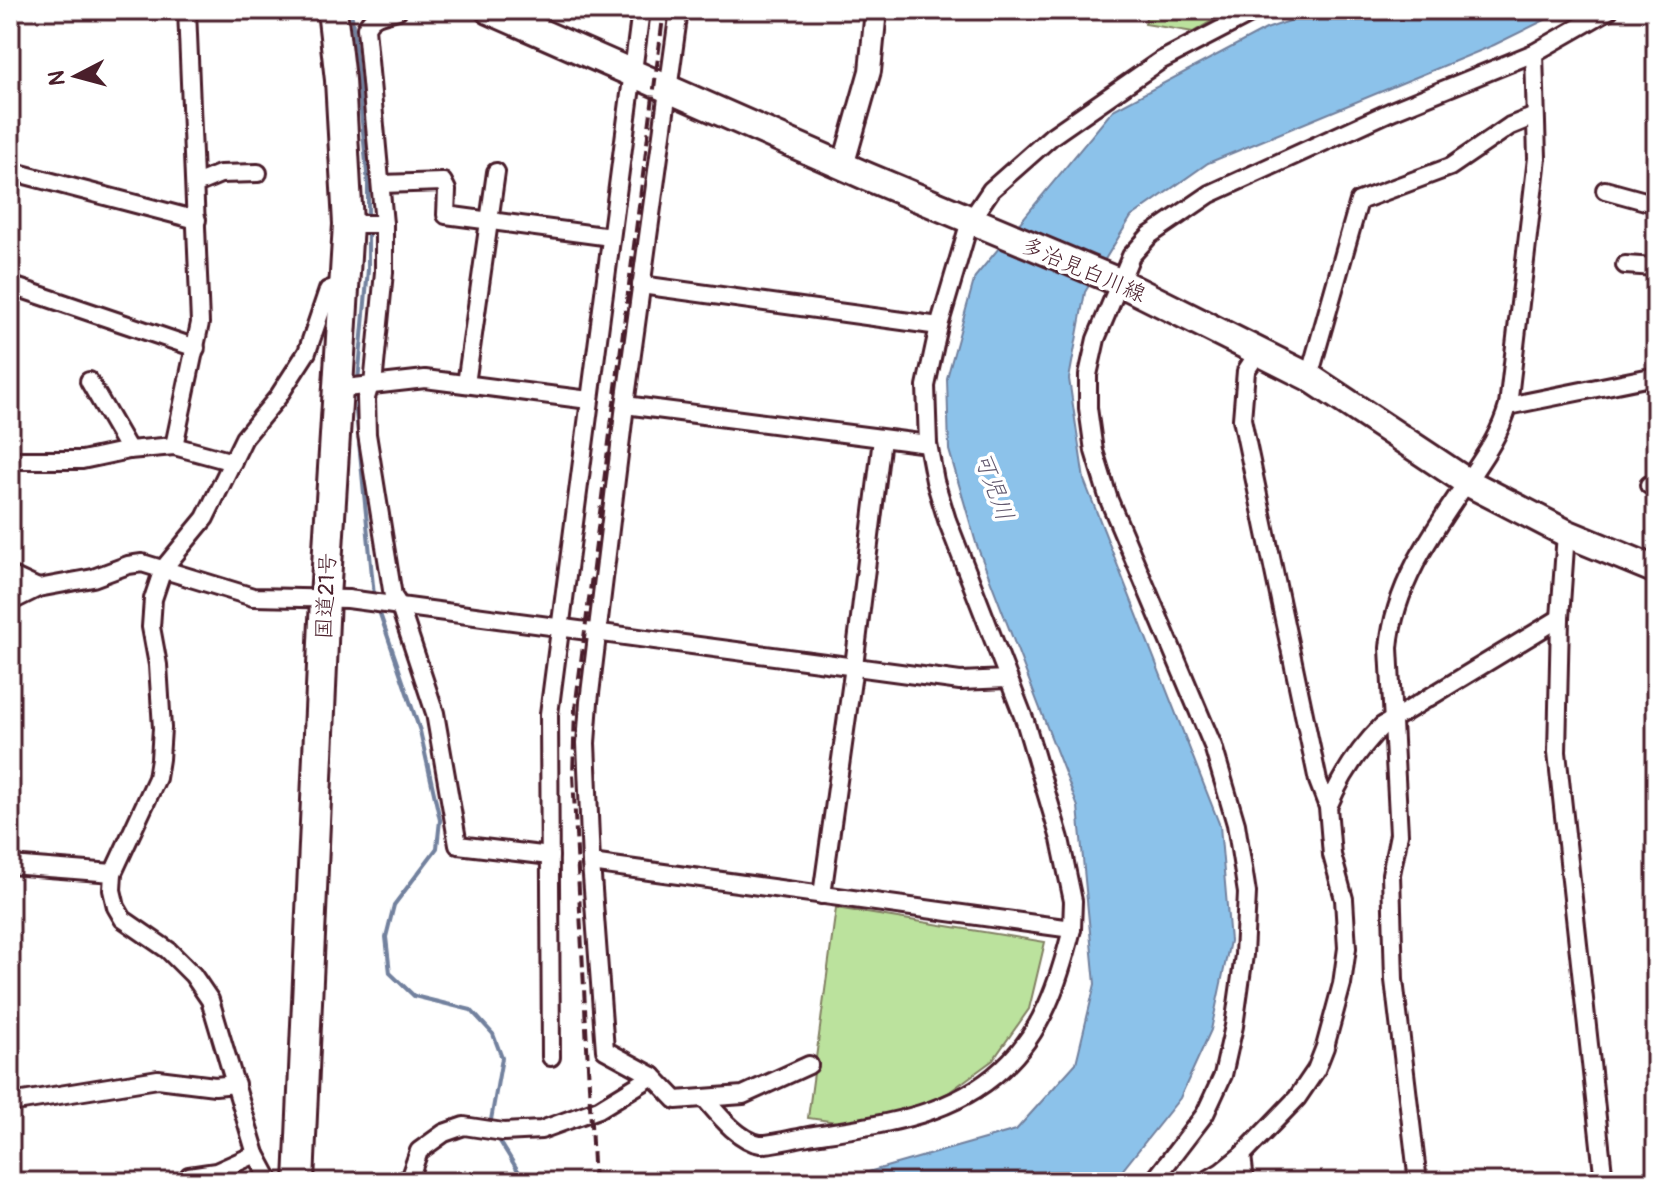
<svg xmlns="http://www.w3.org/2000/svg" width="1666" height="1192" font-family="Pangolin,'Klee One',sans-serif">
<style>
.green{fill:#bbe29d;stroke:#828064;stroke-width:2}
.water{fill:#8cc2ea;stroke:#72819e;stroke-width:2}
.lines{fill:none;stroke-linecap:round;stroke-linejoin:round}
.stream{stroke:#72819e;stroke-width:4}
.minor-casing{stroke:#4a1f2b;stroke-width:22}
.tertiary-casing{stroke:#4a1f2b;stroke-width:26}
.primary-casing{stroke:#4a1f2b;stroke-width:32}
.trunk-casing{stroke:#4a1f2b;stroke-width:34}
.minor{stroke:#fff;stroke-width:16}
.tertiary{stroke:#fff;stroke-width:20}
.primary{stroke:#fff;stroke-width:26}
.trunk{stroke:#fff;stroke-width:28}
.rail{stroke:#4a1f2b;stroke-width:4;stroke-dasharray:12 6;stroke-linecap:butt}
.labels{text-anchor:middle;stroke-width:7;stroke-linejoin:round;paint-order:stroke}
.street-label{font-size:22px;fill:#4a1f2b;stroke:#fff}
.water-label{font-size:24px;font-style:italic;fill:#61586e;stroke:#fff}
</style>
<rect width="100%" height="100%" fill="#fff"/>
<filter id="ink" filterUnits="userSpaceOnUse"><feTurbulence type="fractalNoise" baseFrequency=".0125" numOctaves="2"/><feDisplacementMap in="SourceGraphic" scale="16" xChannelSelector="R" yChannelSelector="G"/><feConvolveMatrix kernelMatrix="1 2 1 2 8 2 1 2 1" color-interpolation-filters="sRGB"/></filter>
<g filter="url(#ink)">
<g class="green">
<polygon points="1147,10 1230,10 1193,32 1145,24"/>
<polygon points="836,908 1045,942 1029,1009 993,1060 948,1093 913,1110 851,1124 808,1118"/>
</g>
<polygon class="water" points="1322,10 1565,10 1494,45 1208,163 1131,217 1085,292 1069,379 1084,480 1220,826 1230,941 1211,1030 1180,1098 1113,1182 821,1182 840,1180 1016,1130 1076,1063 1095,984 1078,807 976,543 949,450 947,378 975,277 1113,110 1266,29"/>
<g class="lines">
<g class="stream">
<polyline points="352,17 368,184 368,218"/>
<polyline points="358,381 368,269 368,226"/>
<polyline points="357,390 356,411 374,596"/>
<polyline points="378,608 420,731 440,820 437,848 394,905 386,937 390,973 414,996 471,1010 493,1034 502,1058 491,1120 493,1127"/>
<polyline points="496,1135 525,1182"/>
</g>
<defs>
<g id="minor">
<polyline points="10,171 197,220"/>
<polyline points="196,184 220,174 258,173"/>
<polyline points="381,184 443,182 447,190 446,215 611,237"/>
<polyline points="1605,190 1656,204"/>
<polyline points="348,224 384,224"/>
<polyline points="1625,265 1656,267"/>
<polyline points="10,285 196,348"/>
<polyline points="641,285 939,326"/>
<polyline points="1309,377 1359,201 1450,167 1510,126 1535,116"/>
<polyline points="89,381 129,450 174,446 233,462"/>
<polyline points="466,384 496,172"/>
<polyline points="370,385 366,398 367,434 393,596 400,607 435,713 458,845 550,856"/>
<path d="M373,385L384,272V224L366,28C372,14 384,14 398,10"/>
<polyline points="337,389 425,379 589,400"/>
<polyline points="625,405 928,444"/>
<polyline points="1508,406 1656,376"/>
<polyline points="174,446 200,323 187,10"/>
<polyline points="10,460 82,460 129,450"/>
<polyline points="1649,485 1656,483"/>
<polyline points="1566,533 1560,618 1557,752 1604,1182"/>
<polyline points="10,575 38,588"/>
<polyline points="10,602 38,588 93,578 128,565 142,563 253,597 348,599 960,681 1007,679"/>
<path d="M1328,807C1341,776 1358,750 1382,726L1560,618"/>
<polyline points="591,863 1072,929 1073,901 1060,839 1025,721 947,520 935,481 928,444 926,386 939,326 970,221 991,190 1052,136 1160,61 1258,10"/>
<polyline points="10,865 113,873"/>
<polyline points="822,895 854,666 882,439"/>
<polyline points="551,1057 549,714 641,10"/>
<polyline points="653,1076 605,1050 591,863 586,743 589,702 625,405 679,10"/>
<path d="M704,1098C718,1114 738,1140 760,1144C771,1145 796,1138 808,1136C876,1125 950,1118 1002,1069C1043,1032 1059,981 1072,929"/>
<polyline points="10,1103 158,1079 215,1086 236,1084"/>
<polyline points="1242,1155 1245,1182"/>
<polyline points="185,1182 189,1176 216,1172 256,1154"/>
<polyline points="271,1182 256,1154 210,1000 193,975 168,950 123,919 116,907 112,890 113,873 157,778 160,759 162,728 158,665 151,627 153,599 163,569 205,518 244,438 278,397 307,352 328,290 344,284"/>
<polyline points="408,1182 419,1151 444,1133 464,1126 503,1132 541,1130 599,1109 653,1076 676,1100 743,1095 809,1065"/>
<polyline points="1153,1182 1205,1114 1223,1075 1234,1026 1244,955 1247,893 1236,824 1213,746 1109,500 1094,451 1088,408 1088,375 1096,339 1131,256 1150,235 1210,194 1394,110 1534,53 1609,10"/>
<polyline points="1204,1182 1221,1172 1242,1155 1297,1098 1316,1070 1325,1047 1342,984 1347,948 1344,899 1332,855 1328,807 1318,781 1242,419 1246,371 1259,351"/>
<path d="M1418,1182L1394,980L1391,874L1399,834L1389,648C1394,586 1432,533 1467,482C1483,458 1500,435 1508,406L1537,158L1534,53"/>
</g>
<polyline id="tertiary" points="843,166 870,71 876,10"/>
<polyline id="primary" points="489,10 866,176 1119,282 1309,377 1467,482 1566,533 1656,570"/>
<polyline id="trunk" points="299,1182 325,598 348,224 340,80 332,10"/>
</defs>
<use href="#minor" class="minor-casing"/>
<use href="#tertiary" class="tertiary-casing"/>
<use href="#primary" class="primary-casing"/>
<use href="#trunk" class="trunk-casing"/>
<use href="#minor" class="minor"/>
<use href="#tertiary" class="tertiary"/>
<use href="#primary" class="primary"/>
<use href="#trunk" class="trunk"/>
<polyline class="rail" points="594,1182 573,775 575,709 664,10"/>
</g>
</g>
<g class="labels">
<g class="street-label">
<text transform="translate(1084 269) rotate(23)" y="8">多治見白川線</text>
<text transform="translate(325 596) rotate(-87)" y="8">国道21号</text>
</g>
<g class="water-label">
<text transform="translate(994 486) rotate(70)" y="8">可児川</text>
</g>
</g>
<rect width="1666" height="1192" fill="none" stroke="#fff" stroke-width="40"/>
<rect x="20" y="20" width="1626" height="1152" fill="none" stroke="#4a1f2b" stroke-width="3" filter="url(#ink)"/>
<g transform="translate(76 76) rotate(264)" stroke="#ffffff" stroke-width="6" paint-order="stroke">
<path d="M0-6L14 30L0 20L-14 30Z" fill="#4a1f2b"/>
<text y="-12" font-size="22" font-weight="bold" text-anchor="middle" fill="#4a1f2b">N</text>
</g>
</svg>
